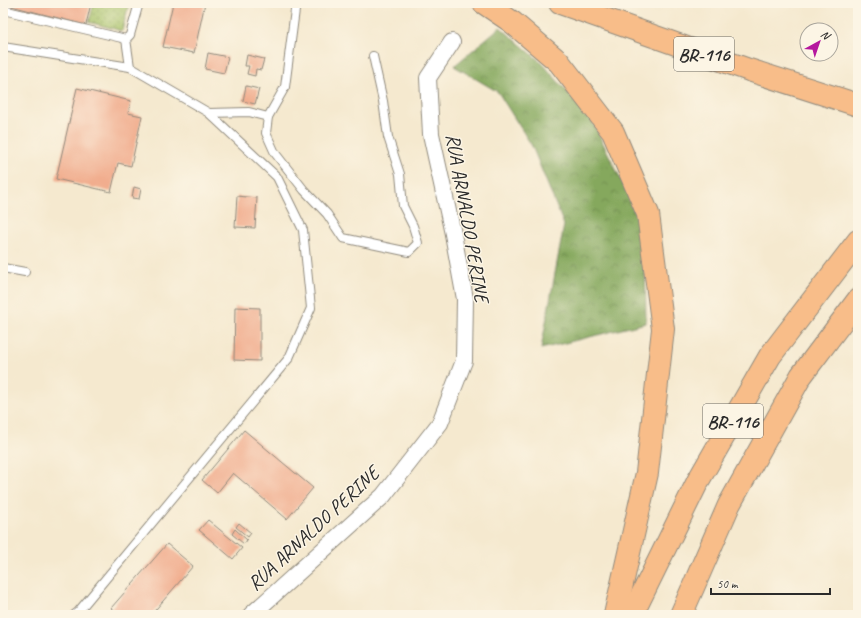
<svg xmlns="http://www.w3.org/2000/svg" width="861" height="618" font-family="Caveat,sans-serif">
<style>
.grass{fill:url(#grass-dots);stroke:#69764a}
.forest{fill:url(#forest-crowns);stroke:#586a44}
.building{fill:#f1ad8e}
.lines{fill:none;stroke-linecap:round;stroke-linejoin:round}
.service-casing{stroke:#908a7d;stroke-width:10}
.minor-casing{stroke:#908a7d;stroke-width:18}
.motorway-casing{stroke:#908a7d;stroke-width:24}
.service{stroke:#fff;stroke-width:8}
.minor{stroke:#fff;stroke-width:16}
.motorway{stroke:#f8bd89;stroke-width:22}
.labels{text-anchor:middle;stroke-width:3;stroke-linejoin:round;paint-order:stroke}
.shield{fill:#fcf5e5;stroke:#6a6863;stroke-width:1}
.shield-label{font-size:19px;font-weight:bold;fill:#2b2b2b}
.street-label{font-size:20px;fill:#2b2b2b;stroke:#fcf5e5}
</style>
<defs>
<pattern id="grass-dots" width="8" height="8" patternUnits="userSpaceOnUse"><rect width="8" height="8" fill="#a7c269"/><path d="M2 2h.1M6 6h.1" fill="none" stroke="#889e57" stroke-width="1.8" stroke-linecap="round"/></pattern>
<pattern id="forest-crowns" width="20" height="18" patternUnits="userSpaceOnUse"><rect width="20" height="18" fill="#85a85d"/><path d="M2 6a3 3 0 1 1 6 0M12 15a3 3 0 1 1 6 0" fill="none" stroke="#6d894d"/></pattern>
</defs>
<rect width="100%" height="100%" fill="#fcf5e5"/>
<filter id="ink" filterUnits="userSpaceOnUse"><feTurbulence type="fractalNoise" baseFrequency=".025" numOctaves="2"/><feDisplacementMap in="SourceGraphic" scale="8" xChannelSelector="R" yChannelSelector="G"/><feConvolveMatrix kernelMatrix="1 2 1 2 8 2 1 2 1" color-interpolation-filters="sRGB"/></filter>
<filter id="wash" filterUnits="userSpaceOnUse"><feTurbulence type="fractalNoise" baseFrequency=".012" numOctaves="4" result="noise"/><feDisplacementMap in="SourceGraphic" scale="16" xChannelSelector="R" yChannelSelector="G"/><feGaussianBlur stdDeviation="0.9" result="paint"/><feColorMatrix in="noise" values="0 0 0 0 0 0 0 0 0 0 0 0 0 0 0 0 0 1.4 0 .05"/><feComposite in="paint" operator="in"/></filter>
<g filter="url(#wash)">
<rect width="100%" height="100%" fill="#f5e9cf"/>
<polygon class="grass" points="94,3 129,3 122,31 89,22"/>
<polygon class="forest" points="500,27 542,63 591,119 645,228 646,323 541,349 564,225 532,146 498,92 454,66"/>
<g id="blocks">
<g class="building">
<polygon points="3,3 91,3 86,25 3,4"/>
<polygon points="173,3 205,3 194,53 163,47"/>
<polygon points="208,53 228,57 224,73 205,69"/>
<polygon points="247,55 264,59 261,70 256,69 255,76 247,74 249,66 245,66"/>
<polygon points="246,86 259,89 255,104 243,101"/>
<polygon points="77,88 131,101 128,113 142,116 131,166 118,163 111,192 56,179"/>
<polygon points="134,187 141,189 139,199 132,198"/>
<polygon points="237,196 257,198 255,228 235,227"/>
<polygon points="235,307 260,308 260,361 234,360"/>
<polygon points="244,430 313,488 287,519 233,473 217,493 202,480"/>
<polygon points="208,520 242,548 233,559 199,530"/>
<polygon points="239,523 251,533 248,537 236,527"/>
<polygon points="235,529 247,540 244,544 232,534"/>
<polygon points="167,544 193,566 151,615 119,615 111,608"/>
</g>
</g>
</g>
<g filter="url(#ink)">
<use href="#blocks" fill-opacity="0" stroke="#908a7d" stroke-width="1"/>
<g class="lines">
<defs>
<g id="service">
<polyline points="3,10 126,39"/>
<polyline points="295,10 285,87 268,117 266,133 275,153 304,190 327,214 343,238 409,252 418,243 413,226 403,206 400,174 388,137 383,101 373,56"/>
<polyline points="3,47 130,67"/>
<polyline points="209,113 249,112 268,117"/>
<polyline points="3,268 25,272"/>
<polyline points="74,615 78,612 289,358 311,308 303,230 277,177 209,113 130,67 126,39 130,35 139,3"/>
</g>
<polyline id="minor" points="251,615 383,496 440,423 464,361 465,299 453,234 431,134 428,78 452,42"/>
<g id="motorway">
<polyline points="484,3 512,22 559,62 613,132 648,214 663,329 647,473 615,615"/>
<polyline points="560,3 749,70 858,105"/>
<polyline points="632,615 698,481 770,356 858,241"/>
<polyline points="681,615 729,505 801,376 858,300"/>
</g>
</defs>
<use href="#service" class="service-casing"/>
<use href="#minor" class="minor-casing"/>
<use href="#motorway" class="motorway-casing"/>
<use href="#service" class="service"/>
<use href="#minor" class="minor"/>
<use href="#motorway" class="motorway"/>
</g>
</g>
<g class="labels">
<g class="shield">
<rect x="674" y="37" width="60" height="34" rx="3"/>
<rect x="703" y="404" width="60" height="34" rx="3"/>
</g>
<g class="shield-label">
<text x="704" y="61">BR-116</text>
<text x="733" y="428">BR-116</text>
</g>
<g class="street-label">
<text transform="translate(468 218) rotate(80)" y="7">RUA ARNALDO PERINE</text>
<text transform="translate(313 528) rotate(-43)" y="7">RUA ARNALDO PERINE</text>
</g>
</g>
<rect width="861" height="618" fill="none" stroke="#fcf5e5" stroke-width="16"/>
<g transform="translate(819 42) rotate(40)"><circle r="19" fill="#fcf5e5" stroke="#a8a49b"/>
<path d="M0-3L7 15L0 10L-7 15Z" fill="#b5179e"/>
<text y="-6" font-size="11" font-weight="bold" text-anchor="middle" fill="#2b2b2b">N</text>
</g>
<path d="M711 588v6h119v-6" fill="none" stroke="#2b2b2b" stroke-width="2"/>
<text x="717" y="588" font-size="12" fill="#2b2b2b" stroke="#fcf5e5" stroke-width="3" paint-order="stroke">50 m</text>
</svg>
